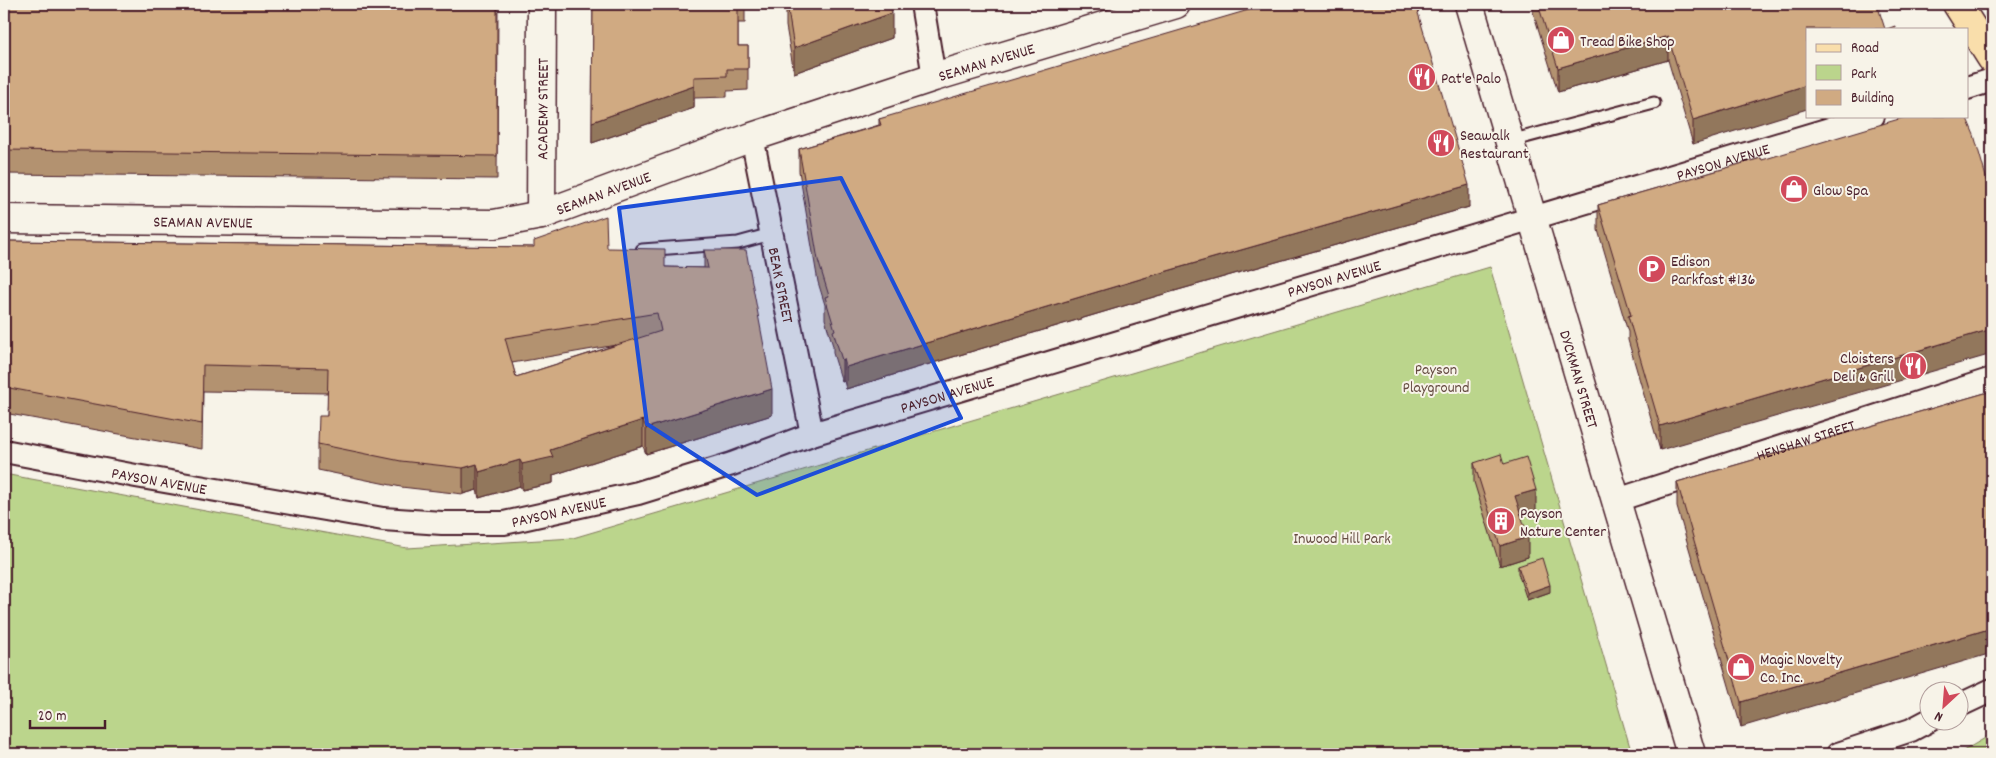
<svg xmlns="http://www.w3.org/2000/svg" width="1996" height="758" font-family="Dekko,sans-serif">
<style>
.green{fill:#bbd58c;stroke:#827a5c}
.lines{fill:none;stroke-linecap:round;stroke-linejoin:round}
.service-casing{stroke:#4a1f2b;stroke-width:15}
.minor-casing{stroke:#4a1f2b;stroke-width:26}
.tertiary-casing{stroke:#4a1f2b;stroke-width:31}
.secondary-casing{stroke:#4a1f2b;stroke-width:31}
.primary-casing{stroke:#4a1f2b;stroke-width:31}
.service{stroke:#f7f3e8;stroke-width:11}
.minor{stroke:#f7f3e8;stroke-width:22}
.tertiary{stroke:#f7f3e8;stroke-width:28}
.secondary{stroke:#f7f3e8;stroke-width:28}
.primary{stroke:#f9deab;stroke-width:28}
.wall{fill:#b39270;stroke:#4a1f2b;fill-rule:evenodd}
.shaded-wall{fill:#92775b;stroke:#4a1f2b}
.building{fill:#d0aa82;stroke:#4a1f2b;fill-rule:evenodd}
.marked{fill:#1d4ed8;fill-opacity:0.2;stroke:#1d4ed8;stroke-width:4;stroke-linejoin:round}
.labels{text-anchor:middle;stroke-width:4;stroke-linejoin:round;paint-order:stroke}
.poi-label{font-size:16px;fill:#4a1f2b;stroke:#f7f3e8;text-anchor:start}
.street-label{font-size:16px;fill:#4a1f2b;stroke:#f7f3e8}
.park-label{font-size:16px;fill:#664c43;stroke:#f7f3e8}
</style>
<rect width="100%" height="100%" fill="#f7f3e8"/>
<filter id="ink" filterUnits="userSpaceOnUse"><feTurbulence type="fractalNoise" baseFrequency=".02" numOctaves="2"/><feDisplacementMap in="SourceGraphic" scale="10" xChannelSelector="R" yChannelSelector="G"/><feConvolveMatrix kernelMatrix="1 2 1 2 8 2 1 2 1" color-interpolation-filters="sRGB"/></filter>
<g filter="url(#ink)">
<g class="green">
<polygon points="1490,267 1632,754 4,754 4,474 407,548 573,538"/>
<polygon points="1992,734 1992,754 1957,754 1958,754"/>
</g>
<g class="lines">
<defs>
<g id="service">
<polyline points="1510,141 1654,103"/>
<polyline points="642,250 738,243 771,234"/>
</g>
<g id="minor">
<polyline points="922,4 934,77"/>
<polyline points="1967,88 1992,80"/>
<path id="s1" d="M752,137L812,434"/>
<path id="s2" d="M4,451L136,476L383,519L442,523H504L638,493L732,464L812,434L1873,116"/>
<path id="s3" d="M1617,500L1992,379"/>
<polyline points="1958,706 1992,690"/>
<polyline points="1838,754 1911,730 1930,720"/>
</g>
<g id="tertiary">
<path id="s4" d="M541,215L542,4"/>
<path id="s5" d="M4,219L494,224L541,215L752,137L934,77L1176,4"/>
</g>
<g id="secondary">
<path id="s6" d="M1469,4L1691,754"/>
</g>
<polyline id="primary" points="1957,4 1992,59"/>
</defs>
<use href="#service" class="service-casing"/>
<use href="#minor" class="minor-casing"/>
<use href="#tertiary" class="tertiary-casing"/>
<use href="#secondary" class="secondary-casing"/>
<use href="#primary" class="primary-casing"/>
<use href="#service" class="service"/>
<use href="#minor" class="minor"/>
<use href="#tertiary" class="tertiary"/>
<use href="#secondary" class="secondary"/>
<use href="#primary" class="primary"/>
</g>
<g class="wall">
<polygon points="4,4 498,4 497,179 4,174"/>
<polygon points="593,4 745,4 745,23 738,23 738,46 748,46 748,90 727,91 727,97 694,98 694,108 592,143"/>
<polygon points="786,4 890,4 892,38 794,73 786,26"/>
<polygon points="1533,4 1877,4 1693,144 1668,60 1558,92 1533,12"/>
<polygon points="1419,18 1469,207 1157,296 846,389 844,381 842,382 833,353 833,346 825,319 825,305 818,282 799,171 799,149 879,125 879,119"/>
<polygon points="1761,158 1660,450 1628,340 1628,332 1598,230 1598,205"/>
<path d="M4,241L607,248L665,267L704,268V250L772,415L646,454L643,446L553,475V483L522,490L520,486L479,498L477,490L463,494L401,487L318,470V444L327,416L328,393L203,391L202,449L4,413ZM616,345L516,377L512,363Z"/>
<polygon points="1992,391 1741,727 1677,507 1677,482"/>
<polygon points="1474,463 1504,464 1536,510 1520,514 1528,557 1500,566 1474,482"/>
<polygon points="1518,566 1550,592 1527,600 1518,573"/>
</g>
<g class="shaded-wall">
<polygon points="892,13 892,38 794,73 794,48"/>
<polygon points="1668,36 1668,60 1558,92 1558,68"/>
<polygon points="1807,85 1807,109 1693,144 1693,120"/>
<polygon points="694,86 694,108 592,143 592,122"/>
<polygon points="1469,185 1469,207 1157,296 846,389 846,367 1157,274"/>
<polygon points="1992,329 1992,354 1660,450 1660,426"/>
<polygon points="844,359 844,381 842,382 842,360"/>
<polygon points="772,389 772,415 646,454 646,428"/>
<polygon points="643,420 643,446 553,475 553,483 522,490 522,464 550,450"/>
<polygon points="520,460 520,486 479,498 479,472"/>
<polygon points="477,464 477,490 463,494 463,468"/>
<polygon points="1536,490 1536,510 1515,516 1515,496"/>
<polygon points="1528,537 1528,557 1500,566 1500,546"/>
<polygon points="1550,585 1550,592 1527,600 1527,593"/>
<polygon points="1992,628 1992,653 1741,727 1741,702"/>
</g>
<g class="building">
<polygon points="4,4 497,4 497,156 4,150"/>
<polygon points="593,4 738,4 738,46 748,46 748,69 727,69 727,76 694,77 694,86 592,122"/>
<polygon points="787,4 890,4 892,13 794,48"/>
<polygon points="1269,4 1417,4 1419,12 1418,13 1469,185 1157,274 846,367 844,359 842,360 833,331 835,330 825,297 829,296 818,260 799,149 881,125 879,119"/>
<polygon points="1538,4 1877,4 1885,29 1807,29 1807,85 1693,120 1668,36 1558,68"/>
<polygon points="1895,26 1895,29 1887,29"/>
<polygon points="1909,116 1966,116 1974,135 1992,198 1992,329 1660,426 1628,316 1631,315 1598,205 1761,158 1762,160"/>
<path d="M606,216L607,248L665,249V267L708,268L704,250H746L772,389L646,428L643,420L550,450L553,457L522,464L520,460L479,472L477,464L463,468L401,461L318,444L319,416H327L328,368L203,365L202,424L4,387V241L534,247V241ZM657,313L661,331L516,377L505,338Z"/>
<polygon points="1992,391 1992,628 1741,702 1677,482"/>
<polygon points="1501,454 1504,464 1526,457 1536,490 1515,496 1528,537 1500,546 1474,463"/>
<polygon points="1542,558 1550,585 1527,593 1518,566"/>
</g>
</g>
<path class="marked" d="M841,178L961,418L757,495L647,424L619,208Z"/>
<defs>
<symbol id="shop-disc" viewBox="-11 -11 22 22"><circle r="9.5" fill="#d1495b" stroke="#f7f3e8"/><path d="M-5-2.5h2.3a2.7 3.5 0 0 1 5.4 0H5L5.5 6h-11ZM-1.5-2.5h3a1.5 2.3 0 0 0-3 0Z" fill="#fff"/></symbol>
<symbol id="restaurant-disc" viewBox="-11 -11 22 22"><circle r="9.5" fill="#d1495b" stroke="#f7f3e8"/><path d="M-5-6h1v4h1v-4h1v4h1v-4h1v5L-1.5 .5V6h-2V.5L-5-1ZM5-6V6H3V1.5H1.5Q1.5-4 5-6Z" fill="#fff"/></symbol>
<symbol id="parking-disc" viewBox="-11 -11 22 22"><circle r="9.5" fill="#d1495b" stroke="#f7f3e8"/><path d="M-3.5-5.5H1a3.5 3.5 0 0 1 0 7H-1V5.5H-3.5ZM-1-3.4V-.6H.8a1.4 1.4 0 0 0 0-2.8Z" fill="#fff"/></symbol>
<symbol id="building-disc" viewBox="-11 -11 22 22"><circle r="9.5" fill="#d1495b" stroke="#f7f3e8"/><path d="M-4-6H4V6H1V3H-1V6H-4ZM-2.5-4.3h1.7v1.8h-1.7ZM.8-4.3h1.7v1.8H.8ZM-2.5-1h1.7V.8h-1.7ZM.8-1h1.7V.8H.8Z" fill="#fff"/></symbol>
</defs>
<g fill-rule="evenodd">
<use href="#shop-disc" x="1545" y="24" width="32" height="32"/>
<use href="#restaurant-disc" x="1406" y="61" width="32" height="32"/>
<use href="#restaurant-disc" x="1425" y="127" width="32" height="32"/>
<use href="#shop-disc" x="1778" y="173" width="32" height="32"/>
<use href="#parking-disc" x="1636" y="253" width="32" height="32"/>
<use href="#restaurant-disc" x="1897" y="350" width="32" height="32"/>
<use href="#building-disc" x="1485" y="505" width="32" height="32"/>
<use href="#shop-disc" x="1725" y="651" width="32" height="32"/>
</g>
<g class="labels">
<g class="poi-label">
<text x="1580" y="46">Tread Bike Shop</text>
<text x="1441" y="83">Pat'e Palo</text>
<text x="1460" y="140">Seawalk<tspan x="1460" dy="18">Restaurant</tspan></text>
<text x="1813" y="195">Glow Spa</text>
<text x="1671" y="266">Edison<tspan x="1671" dy="18">Parkfast #136</tspan></text>
<text x="1894" y="363" text-anchor="end">Cloisters<tspan x="1894" dy="18">Deli &amp; Grill</tspan></text>
<text x="1520" y="518">Payson<tspan x="1520" dy="18">Nature Center</tspan></text>
<text x="1760" y="664">Magic Novelty<tspan x="1760" dy="18">Co. Inc.</tspan></text>
</g>
<g class="street-label">
<text dy="6" stroke="none"><textPath href="#s5" startOffset="1009">SEAMAN AVENUE</textPath></text>
<text dy="6" stroke="none"><textPath href="#s4" startOffset="106">ACADEMY STREET</textPath></text>
<text dy="6" stroke="none"><textPath href="#s2" startOffset="1778">PAYSON AVENUE</textPath></text>
<text dy="6" stroke="none"><textPath href="#s5" startOffset="604">SEAMAN AVENUE</textPath></text>
<text dy="6" stroke="none"><textPath href="#s5" startOffset="199">SEAMAN AVENUE</textPath></text>
<text dy="6" stroke="none"><textPath href="#s2" startOffset="1372">PAYSON AVENUE</textPath></text>
<text dy="6" stroke="none"><textPath href="#s1" startOffset="151">BEAK STREET</textPath></text>
<text dy="6" stroke="none"><textPath href="#s6" startOffset="391">DYCKMAN STREET</textPath></text>
<text dy="6" stroke="none"><textPath href="#s2" startOffset="968">PAYSON AVENUE</textPath></text>
<text dy="6" stroke="none"><textPath href="#s3" startOffset="198">HENSHAW STREET</textPath></text>
<text dy="6" stroke="none"><textPath href="#s2" startOffset="158">PAYSON AVENUE</textPath></text>
<text dy="6" stroke="none"><textPath href="#s2" startOffset="562">PAYSON AVENUE</textPath></text>
</g>
<g class="park-label">
<text x="1436" y="374">Payson<tspan x="1436" dy="18">Playground</tspan></text>
<text x="1342" y="543">Inwood Hill Park</text>
</g>
</g>
<rect width="1996" height="758" fill="none" stroke="#f7f3e8" stroke-width="20"/>
<rect x="10" y="10" width="1976" height="738" fill="none" stroke="#4a1f2b" stroke-width="2" filter="url(#ink)"/>
<rect x="1806" y="28" width="162" height="90" fill="#f7f3e8" stroke="#b29e9c"/>
<rect x="1816" y="44" width="25" height="8" fill="#f9deab" stroke="#b29e9c"/>
<text x="1851" y="52" font-size="15" fill="#4a1f2b">Road</text>
<rect x="1816" y="65" width="25" height="15" fill="#bbd58c" stroke="#b29e9c"/>
<text x="1851" y="78" font-size="15" fill="#4a1f2b">Park</text>
<rect x="1816" y="90" width="25" height="15" fill="#d0aa82" stroke="#b29e9c"/>
<text x="1851" y="102" font-size="15" fill="#4a1f2b">Building</text>
<g transform="translate(1944 706) rotate(206)"><circle r="24" fill="#f7f3e8" stroke="#b29e9c"/>
<path d="M0-4L9 19L0 12L-9 19Z" fill="#d1495b"/>
<text y="-8" font-size="14" font-weight="bold" text-anchor="middle" fill="#4a1f2b">N</text>
</g>
<path d="M30 720v8h75v-8" fill="none" stroke="#4a1f2b" stroke-width="2.5"/>
<text x="38" y="720" font-size="15" fill="#4a1f2b" stroke="#f7f3e8" stroke-width="4" paint-order="stroke">20 m</text>
</svg>
